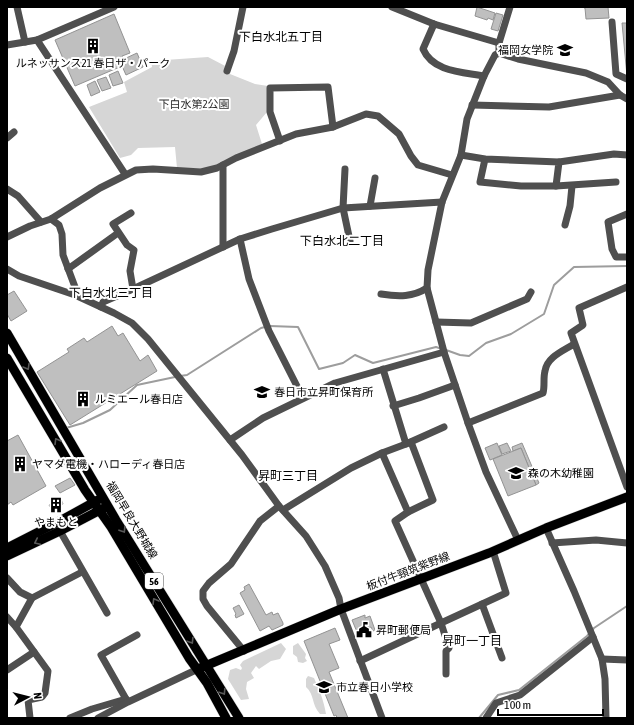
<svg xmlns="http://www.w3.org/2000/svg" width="634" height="725" font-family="'Asap Condensed','Noto Sans JP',sans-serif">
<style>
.green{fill:#d6d6d6}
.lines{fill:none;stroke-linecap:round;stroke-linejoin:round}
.stream{stroke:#9d9d9d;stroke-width:2}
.building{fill:#bfbfbf;stroke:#939393}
.major-casing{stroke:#dbdbdb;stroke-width:10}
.minor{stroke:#4f4f4f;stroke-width:7}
.major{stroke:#000;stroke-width:9}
.oneway{stroke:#595959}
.labels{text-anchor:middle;stroke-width:4;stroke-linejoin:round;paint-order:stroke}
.shield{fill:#fff;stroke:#4c4c4c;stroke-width:1}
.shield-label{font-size:10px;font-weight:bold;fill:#000}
.poi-label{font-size:11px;fill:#000;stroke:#fff;text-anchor:start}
.park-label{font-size:11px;fill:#2d2d2d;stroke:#fff}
.street-label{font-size:11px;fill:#000;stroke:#fff}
.neighbourhood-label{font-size:12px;fill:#000;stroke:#fff}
</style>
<rect width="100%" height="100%" fill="#fff"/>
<g class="green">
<polygon points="208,57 231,69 230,74 255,84 268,86 267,112 256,125 262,144 217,165 201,169 177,168 175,147 138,148 131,155 120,158 89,107 127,92 124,82 152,67 151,61"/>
<polygon points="281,643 286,649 280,659 271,661 259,669 256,666 251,673 254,678 247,682 246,689 249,699 241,700 228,679 230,670 236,668 241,670 242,668 240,665 243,661"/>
<polygon points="298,643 306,654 305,658 307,661 303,663 298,662 297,657 293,654 293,646"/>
<path d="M308,676L314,678C319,689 324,701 326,714H320C311,704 315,695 306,687V679Z"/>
</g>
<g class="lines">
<g class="stream">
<polyline points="270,326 298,327 319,369 343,363 355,355 373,363 436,347 442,349"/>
<polyline points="446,350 460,355 469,356 486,343 511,334 544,314 554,285 574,267 627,266"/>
<polyline points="180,376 187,375 261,328 265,327"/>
<polyline points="66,428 83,423 110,410 137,385 175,377"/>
<polyline points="479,718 498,695 519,690 587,636 594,628 627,606"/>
</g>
</g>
<g class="building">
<polygon points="477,7 495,13 493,20 488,18 487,20 475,16"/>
<polygon points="584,7 608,7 609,18 586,19 585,8 584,8"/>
<polygon points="496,13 503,15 498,31 491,29"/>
<polygon points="114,14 130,53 122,56 124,59 137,53 143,67 126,75 122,66 75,86 55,40"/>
<polygon points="622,23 627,23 627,76"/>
<polygon points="118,71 123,83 113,86 109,75"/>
<polygon points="106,77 111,88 102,91 97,80"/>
<polygon points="95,81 100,92 91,96 87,85"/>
<polygon points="14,291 27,311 11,321 7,314 7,295"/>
<polygon points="112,326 118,336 123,333 140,361 148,355 157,371 70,425 37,372 69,352 67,349 84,338 87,342"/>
<polygon points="18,435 46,486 13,505 11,502 7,505 7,441"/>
<polygon points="497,443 502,455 490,460 485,448"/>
<polygon points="507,443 511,451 502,454 499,446"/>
<polygon points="522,443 539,483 536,485 521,448 513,451 512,447"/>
<polygon points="521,448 536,485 508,496 493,459"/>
<polygon points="70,478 75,485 60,493 55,486"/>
<polygon points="61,499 63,504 52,510 49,505"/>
<polygon points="249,584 266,615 272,612 273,615 278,613 283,623 283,625 272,630 269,626 260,631 240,593 245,590 244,587"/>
<polygon points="239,605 244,614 236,618 235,615 236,614 233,608"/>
<polygon points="365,615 365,618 370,616 375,630 373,631 371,627 357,632 352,620"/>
<polygon points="335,628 340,640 329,644 339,668 329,672 348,718 337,718 336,715 334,716 304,641"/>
</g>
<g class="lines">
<defs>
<g id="major">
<polyline points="7,333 116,520 239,718"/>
<polyline points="7,358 85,490 111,527 189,658 207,683 226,718"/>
<polyline points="7,548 58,522 98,500"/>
<polyline points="7,556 60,531 104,508"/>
<polyline points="198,669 341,609 489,553 546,528 627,497"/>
</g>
</defs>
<use href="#major" class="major-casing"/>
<g class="minor">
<polyline points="17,7 25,42"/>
<polyline points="392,7 434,24 499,43"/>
<polyline points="510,7 499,43 499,53 495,55 484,76 467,119 461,155 442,202 428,270 427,288 444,352 468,423 486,472 518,540"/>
<polyline points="612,22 616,74 627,79"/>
<path d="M434,24L423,49C433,72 462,72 484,76"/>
<polyline points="37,40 125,174"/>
<polyline points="7,45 37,40 114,7"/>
<polyline points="499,53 518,59 586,73 608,82 620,95 627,99"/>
<polyline points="227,71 234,51 243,7"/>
<polyline points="472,105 549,107 620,95"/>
<polyline points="7,138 14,132"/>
<polyline points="280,141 270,112 270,88 328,87 333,127"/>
<polyline points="461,155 485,159 559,162 556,186 521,186 480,182 485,159"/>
<polyline points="559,162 614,154 627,155"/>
<polyline points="223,165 223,247"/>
<polyline points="345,169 343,208 350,241"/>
<polyline points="556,186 616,182"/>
<polyline points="7,189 18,196 41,222"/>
<polyline points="370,206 375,178"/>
<polyline points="131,213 113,224 127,245 134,250 130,271 133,289"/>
<polyline points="627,214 608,222 612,249 616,257 627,257"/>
<polyline points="51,219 59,225 62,234 63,255 75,287 75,295"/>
<polyline points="565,225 570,206 572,186"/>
<polyline points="7,237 30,226 51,219 100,188 136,170 153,169 201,172 217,168 236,158 296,134 333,127 366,114 378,116 399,134 411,156 418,165 452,175"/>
<polyline points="240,239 249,279 269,331 303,398"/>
<polyline points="7,269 19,276 75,295 114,313 132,323 148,339 242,455 279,506 306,536 325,566 339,598 341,609 382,718"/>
<polyline points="68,269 118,233"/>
<polyline points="627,287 579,308 583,325 571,333 627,487"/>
<path d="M381,294C399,297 413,297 427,288"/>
<polyline points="101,307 103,302 133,289 240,239 272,229 343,208 442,202"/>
<polyline points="436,322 471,323 527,299 531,292"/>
<polyline points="383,369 406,444 444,427"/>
<polyline points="393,406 419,398 455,385"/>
<path d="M468,423L543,393C545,386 543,378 545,371C547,357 563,351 574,344"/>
<polyline points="230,440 263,418 335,383 444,352"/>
<polyline points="283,510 351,468 382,453 406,444"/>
<polyline points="408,512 433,500 411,442"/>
<polyline points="546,528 574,591 602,659 605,679 606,718"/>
<polyline points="60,531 107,613"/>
<polyline points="552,543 596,540 627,543"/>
<polyline points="7,578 20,592 32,598"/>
<polyline points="482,604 502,658"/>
<polyline points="7,617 16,627"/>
<polyline points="244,651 207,606 203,599 203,591 209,583 231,564 260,521 279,506"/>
<polyline points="602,659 627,660"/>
<polyline points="360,661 441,623 395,521 408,512 382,453"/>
<polyline points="7,670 34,652"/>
<polyline points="446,674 446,651 449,648 441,623 506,593 493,551"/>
<polyline points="126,699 101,655 137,635"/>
<polyline points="30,718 28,700 42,697 45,693 48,671 16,627 32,598 82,572"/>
<polyline points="70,718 92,709 126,699 128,701"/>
<polyline points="98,718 128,702 198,669"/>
<polyline points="486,718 496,703 520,695 593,637"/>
</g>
<use href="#major" class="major"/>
</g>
<defs><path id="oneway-chevron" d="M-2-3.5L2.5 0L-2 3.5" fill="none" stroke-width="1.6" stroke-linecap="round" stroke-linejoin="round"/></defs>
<g class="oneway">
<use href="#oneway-chevron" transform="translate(27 367) rotate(60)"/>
<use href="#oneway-chevron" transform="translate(57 441) rotate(-121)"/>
<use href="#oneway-chevron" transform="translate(123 530) rotate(58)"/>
<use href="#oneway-chevron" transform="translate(37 542) rotate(155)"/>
<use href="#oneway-chevron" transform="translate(155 601) rotate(-121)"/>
<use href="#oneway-chevron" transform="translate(191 641) rotate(58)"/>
<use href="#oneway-chevron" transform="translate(223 692) rotate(58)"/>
</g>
<defs>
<symbol id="building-bare" viewBox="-9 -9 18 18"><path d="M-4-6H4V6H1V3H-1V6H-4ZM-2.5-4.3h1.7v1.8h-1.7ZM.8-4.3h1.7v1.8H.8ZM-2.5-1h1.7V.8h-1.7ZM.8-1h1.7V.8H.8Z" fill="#000" stroke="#fff" stroke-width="2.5" paint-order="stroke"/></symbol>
<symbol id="school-bare" viewBox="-9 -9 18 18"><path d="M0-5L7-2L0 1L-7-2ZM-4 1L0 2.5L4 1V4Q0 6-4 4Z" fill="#000" stroke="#fff" stroke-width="2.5" paint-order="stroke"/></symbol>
<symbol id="civic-bare" viewBox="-9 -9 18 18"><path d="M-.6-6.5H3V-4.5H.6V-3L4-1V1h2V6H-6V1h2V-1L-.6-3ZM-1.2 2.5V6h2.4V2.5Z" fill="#000" stroke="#fff" stroke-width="2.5" paint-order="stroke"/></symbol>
</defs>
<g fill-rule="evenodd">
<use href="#building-bare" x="82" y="35" width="22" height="22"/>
<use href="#school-bare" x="554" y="39" width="22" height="22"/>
<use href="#school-bare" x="251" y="381" width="22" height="22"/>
<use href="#building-bare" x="72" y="388" width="22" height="22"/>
<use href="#building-bare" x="9" y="453" width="22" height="22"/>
<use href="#school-bare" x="505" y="462" width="22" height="22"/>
<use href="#building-bare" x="45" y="494" width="22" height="22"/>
<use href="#civic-bare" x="353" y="619" width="22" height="22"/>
<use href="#school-bare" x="313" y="676" width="22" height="22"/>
</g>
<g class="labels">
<rect class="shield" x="145" y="573" width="18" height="16" rx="3"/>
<g class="shield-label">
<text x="154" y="585">56</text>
</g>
<g class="poi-label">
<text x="553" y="54" text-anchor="end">福岡女学院</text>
<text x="93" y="67" text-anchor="middle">ルネッサンス21 春日ザ・パーク</text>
<text x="274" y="396">春日市立昇町保育所</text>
<text x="95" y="403">ルミエール春日店</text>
<text x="32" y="468">ヤマダ電機・ハローディ春日店</text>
<text x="528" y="477">森の木幼稚園</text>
<text x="56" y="526" text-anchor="middle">やまもと</text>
<text x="376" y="634">昇町郵便局</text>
<text x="336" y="691">市立春日小学校</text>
</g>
<g class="park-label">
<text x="194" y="108">下白水第2公園</text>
</g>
<g class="street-label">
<text transform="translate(132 520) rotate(59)" y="4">福岡早良大野城線</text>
<text transform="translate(408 571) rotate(-21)" y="4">板付牛頸筑紫野線</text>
</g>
<g class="neighbourhood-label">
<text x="281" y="41">下白水北五丁目</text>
<text x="342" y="245">下白水北二丁目</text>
<text x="111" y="297">下白水北三丁目</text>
<text x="288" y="480">昇町三丁目</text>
<text x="472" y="645">昇町一丁目</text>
</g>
</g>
<rect width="634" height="725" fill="none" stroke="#000000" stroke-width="16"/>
<g transform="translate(28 697) rotate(83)" stroke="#ffffff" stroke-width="3" paint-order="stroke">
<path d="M0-3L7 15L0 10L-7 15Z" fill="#000000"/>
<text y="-6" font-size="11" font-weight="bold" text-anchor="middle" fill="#000000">N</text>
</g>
<path d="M498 709v6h105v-6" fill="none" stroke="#000000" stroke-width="2"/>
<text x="504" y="709" font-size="12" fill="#000000" stroke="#ffffff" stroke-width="3" paint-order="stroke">100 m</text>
</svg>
